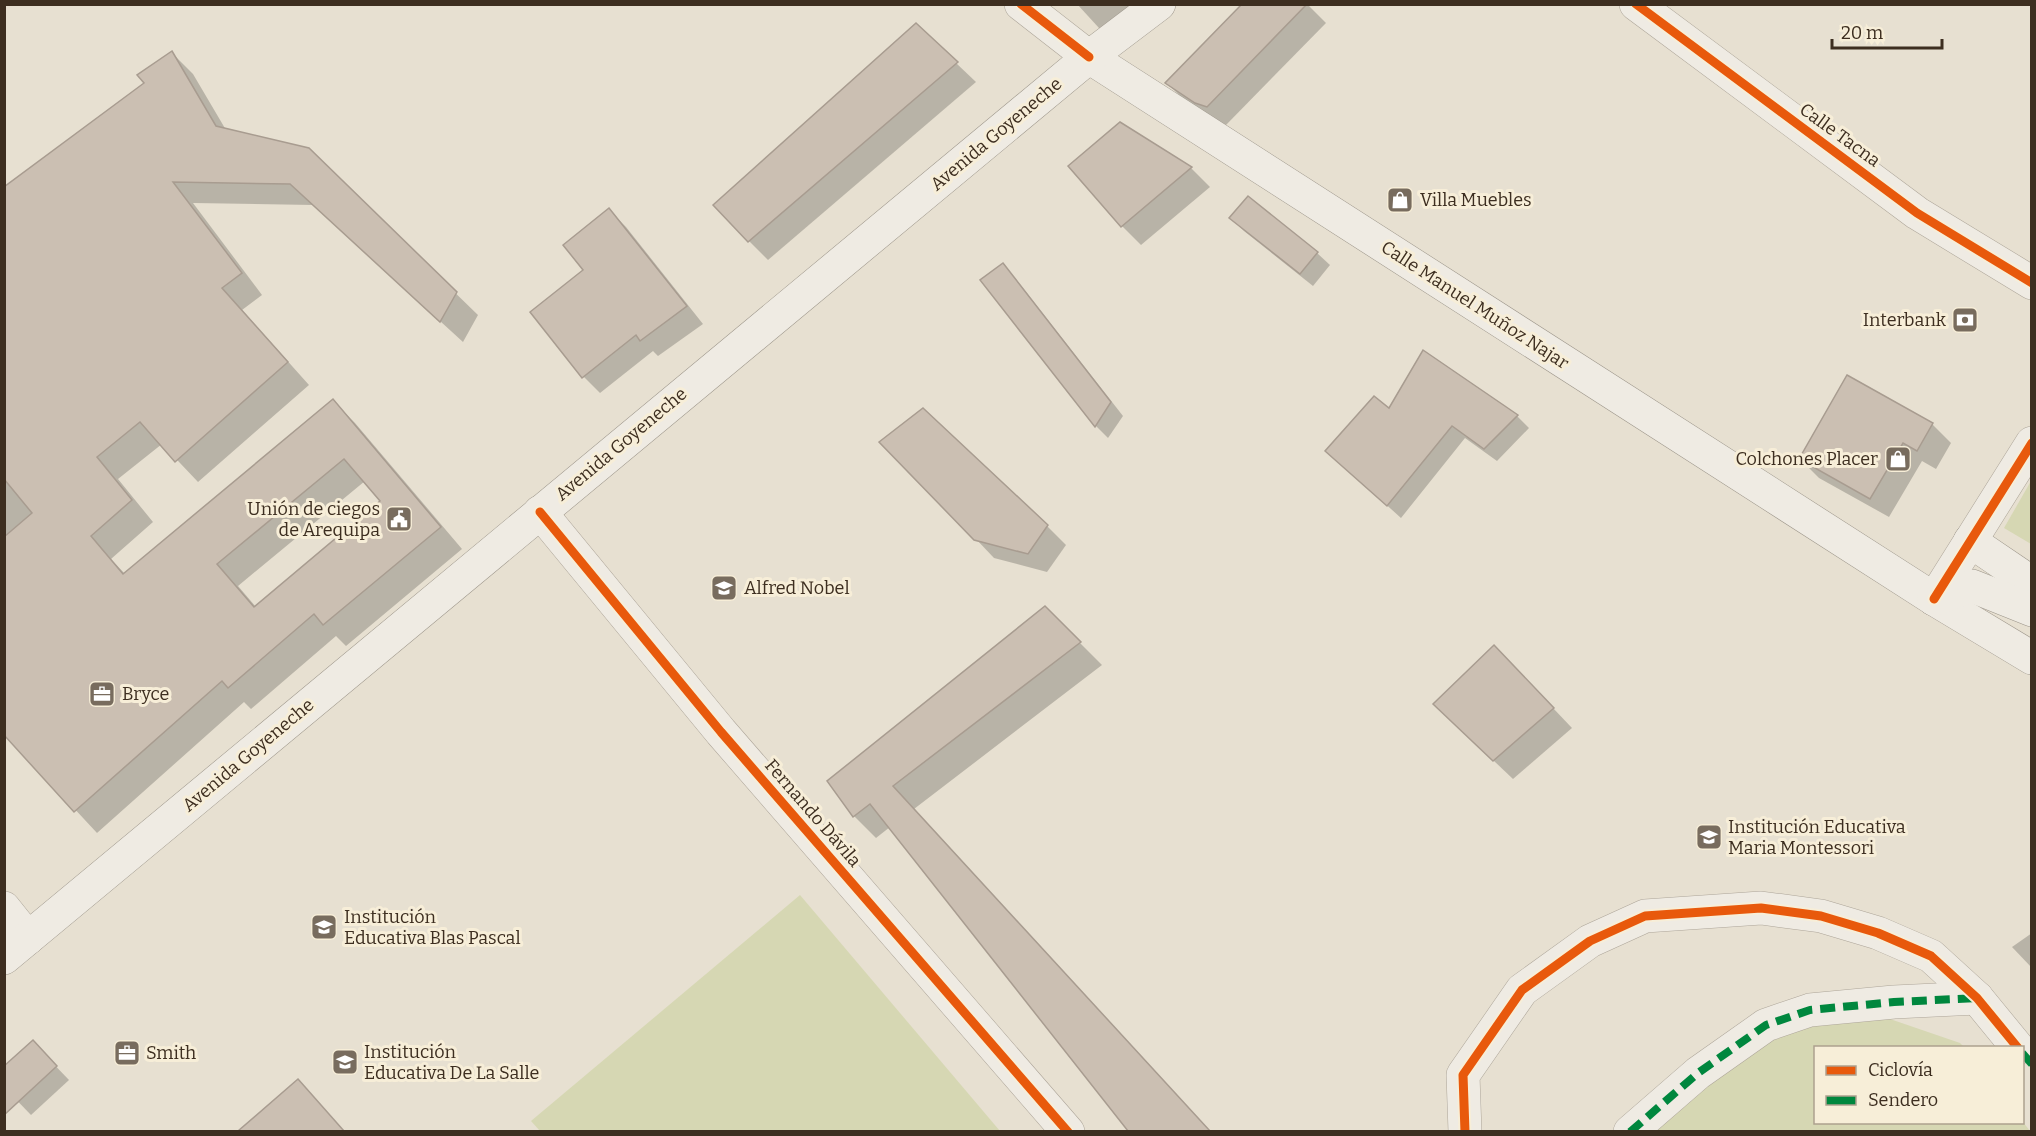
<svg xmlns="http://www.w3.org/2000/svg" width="2036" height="1136" font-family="Bitter,serif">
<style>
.green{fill:#d6d7b3}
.shadow{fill:#0003;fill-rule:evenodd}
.building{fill:#cbbfb2;stroke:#a89c90;stroke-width:1.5;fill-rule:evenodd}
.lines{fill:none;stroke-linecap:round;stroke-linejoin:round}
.minor-casing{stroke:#ada599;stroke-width:34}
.tertiary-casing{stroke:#ada599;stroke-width:34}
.secondary-casing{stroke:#9c958a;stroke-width:34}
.minor{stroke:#efebe3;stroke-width:33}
.tertiary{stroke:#efebe3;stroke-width:33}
.secondary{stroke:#efebe3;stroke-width:33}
.quiet{stroke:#00873e;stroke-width:8;stroke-dasharray:15 8;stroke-linecap:butt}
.cycleway-casing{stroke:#f7eed8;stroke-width:13}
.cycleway{stroke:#e8590c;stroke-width:9}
.labels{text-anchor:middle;stroke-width:6;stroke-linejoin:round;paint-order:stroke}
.street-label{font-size:18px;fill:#3d2e20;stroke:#f7eed8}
.poi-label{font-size:18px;fill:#3d2e20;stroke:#f7eed8;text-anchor:start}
</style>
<rect width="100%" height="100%" fill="#e7e0d1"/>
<g class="green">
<polygon points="2031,481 2031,544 2004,528"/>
<polygon points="800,895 1000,1131 540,1131 531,1121"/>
<polygon points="1814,1015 1890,1019 1960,1043 1964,1047 1816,1048 1816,1122 2023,1122 2030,1131 1645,1132 1757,1038"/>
</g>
<g class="shadow">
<polygon points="1077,4 1148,4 1110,40"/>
<polygon points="1244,4 1307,4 1326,23 1226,125 1216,121 1186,102 1167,83"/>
<polygon points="916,25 976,82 768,260 749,241"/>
<path d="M172,53L193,74L226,130L308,150L478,315L463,342L313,205L193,203L262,295L242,310L309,385L198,482L162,444L118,479L153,522L111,559L125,574L333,401L355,423L462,549L346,646L336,636L251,709L244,702L97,833L4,733V189L146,83ZM365,481L383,501L256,607L238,586Z"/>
<polygon points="1120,124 1191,168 1210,187 1141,245 1122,226 1070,166"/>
<polygon points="609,210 626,227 703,324 658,356 653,351 600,393 584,377 585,270"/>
<polygon points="1231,218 1317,253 1330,265 1313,286 1244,231"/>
<polygon points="1002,265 1015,278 1123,416 1108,438 1096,426 982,281"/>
<polygon points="1389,410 1517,416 1529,428 1497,461 1465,438 1401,518 1340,463"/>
<polygon points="1932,424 1951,443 1936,469 1922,461 1889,517 1819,478 1800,459"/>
<polygon points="1047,526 1066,545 1047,572 994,558 975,538"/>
<polygon points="1045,608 1102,665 914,809 1210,1132 1130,1132 890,827 876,838 854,816"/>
<polygon points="1513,666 1572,728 1513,779 1454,723"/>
<polygon points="2032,933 2032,968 2012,947"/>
<polygon points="45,1055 69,1080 31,1115 4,1087"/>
<polygon points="298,1081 345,1132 241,1132"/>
</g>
<g class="building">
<polygon points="1242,4 1307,4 1207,107 1195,103 1165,83"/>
<polygon points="916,23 958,62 748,242 713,205"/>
<path d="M172,51L216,126L309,148L457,292L440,322L290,184L173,182L242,273L222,288L288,362L175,462L140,422L97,457L132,500L91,536L123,574L333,399L441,527L323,625L314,614L228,688L222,681L74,812L4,735V537L32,513L4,479V187L144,83L137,75ZM344,459L380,501L254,607L217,564Z"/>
<polygon points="1120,122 1192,167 1121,227 1068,166"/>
<polygon points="1248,196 1318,252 1300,274 1229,218"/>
<polygon points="609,208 687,306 640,341 636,335 582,378 530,312 583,270 563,245"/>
<polygon points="1003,263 1111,402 1095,427 980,280"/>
<polygon points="1423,350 1518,415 1484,449 1452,426 1387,506 1325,451 1374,396 1389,408"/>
<polygon points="1847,375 1933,423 1917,451 1903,443 1870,499 1799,459"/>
<polygon points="923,408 1048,525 1028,554 974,540 879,442"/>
<polygon points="1045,606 1081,642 893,786 1210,1131 1128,1131 870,804 853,817 827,781"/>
<polygon points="1494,645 1554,708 1493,761 1433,704"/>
<polygon points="33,1040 57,1066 4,1115 4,1066"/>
<polygon points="298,1079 344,1131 238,1131"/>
</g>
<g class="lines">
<defs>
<g id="minor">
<polyline points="1021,4 1089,57"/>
<polyline points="540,512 721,732 1068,1132"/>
<polyline points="1934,599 2032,443"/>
<polyline points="1465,1132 1463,1075 1522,990 1590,941 1645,916 1761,908 1821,916 1878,933 1931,956 1977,998 2018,1048"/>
<polyline points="1630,1132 1698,1073 1766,1025 1810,1010 1894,1002 1977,998"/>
</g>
<g id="tertiary">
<polyline points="1636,4 1917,213 2032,283"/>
<polyline points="4,908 28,938"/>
</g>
<g id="secondary">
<polyline points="1089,57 1934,599 2032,658"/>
<polyline points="1970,541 2032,583"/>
<polyline points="1934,599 1972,586 2032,610"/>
<polyline points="4,958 1089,57 1159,4"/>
</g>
</defs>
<use href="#minor" class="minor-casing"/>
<use href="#tertiary" class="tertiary-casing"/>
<use href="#secondary" class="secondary-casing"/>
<use href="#minor" class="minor"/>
<use href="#tertiary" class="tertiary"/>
<use href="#secondary" class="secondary"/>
<g class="quiet">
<polyline points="2022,1053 2032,1064"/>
<polyline points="1630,1132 1698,1073 1766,1025 1810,1010 1894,1002 1977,998"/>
</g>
<defs>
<g id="cycleway">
<polyline points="1021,4 1089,57"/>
<polyline points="1636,4 1917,213 2032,283"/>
<polyline points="540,512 721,732 1068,1132"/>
<polyline points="1934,599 2032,443"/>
<polyline points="1465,1132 1463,1075 1522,990 1590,941 1645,916 1761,908 1821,916 1878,933 1931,956 1977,998 2018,1048"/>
</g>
</defs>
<use href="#cycleway" class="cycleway-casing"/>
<use href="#cycleway" class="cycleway"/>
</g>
<defs>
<symbol id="shop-square" viewBox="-11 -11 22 22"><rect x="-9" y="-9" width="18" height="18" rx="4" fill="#786c5e" stroke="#f7eed8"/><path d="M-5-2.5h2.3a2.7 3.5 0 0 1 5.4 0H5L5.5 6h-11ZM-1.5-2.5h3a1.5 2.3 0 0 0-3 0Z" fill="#fff"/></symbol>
<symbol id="bank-square" viewBox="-11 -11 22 22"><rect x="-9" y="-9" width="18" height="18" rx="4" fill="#786c5e" stroke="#f7eed8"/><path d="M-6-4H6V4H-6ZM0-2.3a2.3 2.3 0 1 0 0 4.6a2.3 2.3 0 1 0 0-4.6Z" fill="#fff"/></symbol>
<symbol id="civic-square" viewBox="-11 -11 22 22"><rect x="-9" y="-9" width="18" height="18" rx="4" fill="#786c5e" stroke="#f7eed8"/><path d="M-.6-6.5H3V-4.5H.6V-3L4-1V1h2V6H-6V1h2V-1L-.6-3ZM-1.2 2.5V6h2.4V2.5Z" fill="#fff"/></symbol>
<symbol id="school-square" viewBox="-11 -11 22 22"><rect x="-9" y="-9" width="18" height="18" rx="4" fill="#786c5e" stroke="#f7eed8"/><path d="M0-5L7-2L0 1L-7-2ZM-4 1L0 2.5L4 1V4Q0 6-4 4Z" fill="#fff"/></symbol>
<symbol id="office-square" viewBox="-11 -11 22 22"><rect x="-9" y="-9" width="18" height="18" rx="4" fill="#786c5e" stroke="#f7eed8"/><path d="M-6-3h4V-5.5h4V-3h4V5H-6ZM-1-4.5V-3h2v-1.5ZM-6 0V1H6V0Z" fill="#fff"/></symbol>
</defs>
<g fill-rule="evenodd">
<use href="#shop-square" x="1385" y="185" width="30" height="30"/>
<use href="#bank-square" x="1950" y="305" width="30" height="30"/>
<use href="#shop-square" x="1883" y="444" width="30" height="30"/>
<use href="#civic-square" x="384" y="504" width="30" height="30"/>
<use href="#school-square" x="709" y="573" width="30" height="30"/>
<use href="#office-square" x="87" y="679" width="30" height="30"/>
<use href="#school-square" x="1694" y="822" width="30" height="30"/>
<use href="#school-square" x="309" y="912" width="30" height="30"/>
<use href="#office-square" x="112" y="1038" width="30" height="30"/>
<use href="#school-square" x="330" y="1047" width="30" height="30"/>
</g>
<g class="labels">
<g class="street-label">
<text transform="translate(996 134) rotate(-40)" y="6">Avenida Goyeneche</text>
<text transform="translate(1840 135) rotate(36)" y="6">Calle Tacna</text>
<text transform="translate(1475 305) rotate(33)" y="6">Calle Manuel Muñoz Najar</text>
<text transform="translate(621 444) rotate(-40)" y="6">Avenida Goyeneche</text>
<text transform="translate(248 755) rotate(-40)" y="6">Avenida Goyeneche</text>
<text transform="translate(813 813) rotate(49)" y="6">Fernando Dávila</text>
</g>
<g class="poi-label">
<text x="1420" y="206">Villa Muebles</text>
<text x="1946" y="326" text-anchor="end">Interbank</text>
<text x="1878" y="465" text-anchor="end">Colchones Placer</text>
<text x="380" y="515" text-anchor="end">Unión de ciegos<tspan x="380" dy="21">de Arequipa</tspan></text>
<text x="744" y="594">Alfred Nobel</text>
<text x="122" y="700">Bryce</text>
<text x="1728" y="833">Institución Educativa<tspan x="1728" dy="21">Maria Montessori</tspan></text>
<text x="344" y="923">Institución<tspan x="344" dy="21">Educativa Blas Pascal</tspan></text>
<text x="364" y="1058">Institución<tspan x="364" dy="21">Educativa De La Salle</tspan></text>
<text x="146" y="1059">Smith</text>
</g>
</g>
<rect width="2036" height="1136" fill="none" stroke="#3d2e20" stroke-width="12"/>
<rect x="1814" y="1046" width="210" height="78" fill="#f7eed8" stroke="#ada18e" stroke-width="1.5"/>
<rect x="1826" y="1066" width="30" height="9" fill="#e8590c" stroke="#ada18e" stroke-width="1.5"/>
<text x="1868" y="1076" font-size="18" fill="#3d2e20">Ciclovía</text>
<rect x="1826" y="1096" width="30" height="9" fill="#00873e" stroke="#ada18e" stroke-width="1.5"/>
<text x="1868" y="1106" font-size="18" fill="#3d2e20">Sendero</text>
<path d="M1832 39v9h110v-9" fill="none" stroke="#3d2e20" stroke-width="3"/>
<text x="1841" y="39" font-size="18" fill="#3d2e20" stroke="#f7eed8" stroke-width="4.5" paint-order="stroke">20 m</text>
</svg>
